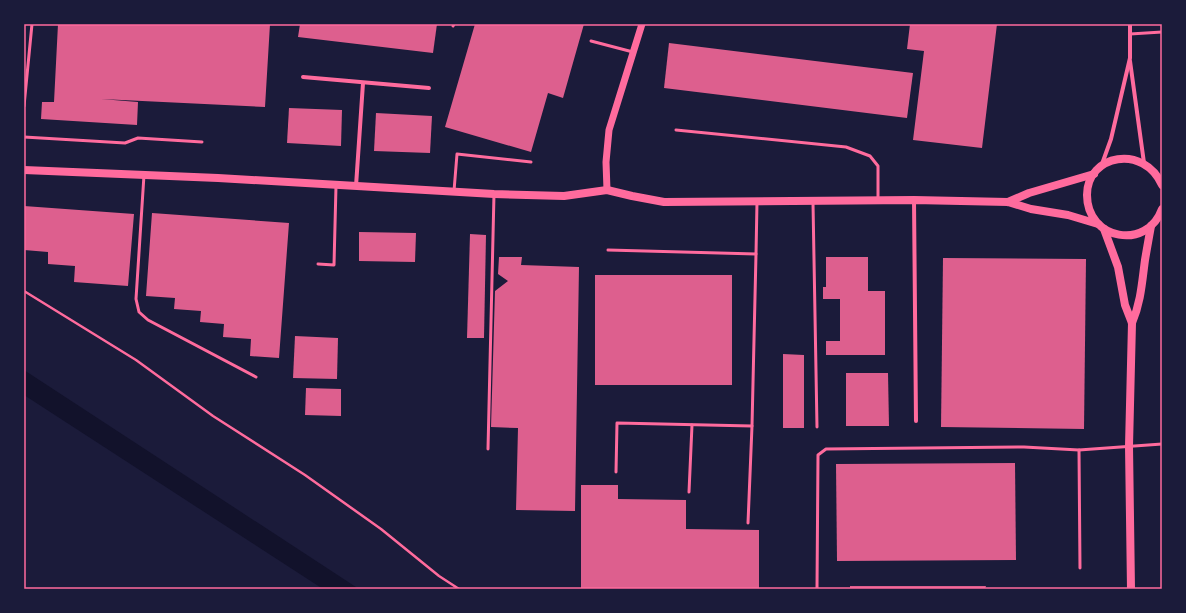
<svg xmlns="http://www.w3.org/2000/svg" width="1186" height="613" font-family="Manrope,sans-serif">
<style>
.water{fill:#12122b}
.building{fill:#dd5f8e}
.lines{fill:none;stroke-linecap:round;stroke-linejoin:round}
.path{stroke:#ff6b9d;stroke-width:2.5}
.service{stroke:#ff6b9d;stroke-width:3}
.minor{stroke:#ff6b9d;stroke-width:4}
.tertiary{stroke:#ff6b9d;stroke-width:7}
.secondary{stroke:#ff6b9d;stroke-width:8}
.neatline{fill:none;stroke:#ff6b9d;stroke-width:1.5}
</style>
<rect width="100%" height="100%" fill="#1b1b3a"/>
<polygon class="water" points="24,370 359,589 323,589 24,395"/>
<g class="building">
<polygon points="58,24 270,24 265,107 101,99 138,102 137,125 41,119 42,102 54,102"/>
<polygon points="300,24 437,24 433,53 298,37"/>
<polygon points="475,24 584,24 563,98 548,93 531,152 445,127"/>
<polygon points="910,24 997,24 982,148 913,140 924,51 907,49"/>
<polygon points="669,43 913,73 907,118 664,88"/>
<polygon points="289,108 342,110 341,146 287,143"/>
<polygon points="376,113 432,116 430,153 374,151"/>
<polygon points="24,206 134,214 128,286 74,282 75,266 48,264 48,252 24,250"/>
<polygon points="152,213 289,223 279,358 250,356 251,339 223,337 224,324 200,322 201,311 174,309 175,298 146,296"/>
<polygon points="359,232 416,233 415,262 359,261"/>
<polygon points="470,234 486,235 484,338 467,338"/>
<polygon points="499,257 522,257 521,265 579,267 575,511 516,510 518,428 491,427 495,291 508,281 498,274"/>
<polygon points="826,257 868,257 868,291 885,291 885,355 826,355 826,341 840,341 840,299 823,299 823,287 826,287"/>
<polygon points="943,258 1086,259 1084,429 941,427"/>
<rect x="595" y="275" width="137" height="110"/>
<polygon points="295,336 338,338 337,379 293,378"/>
<polygon points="783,354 804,355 804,428 783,428"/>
<polygon points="846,373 888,373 889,426 846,426"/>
<polygon points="306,388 341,389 341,416 305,415"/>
<polygon points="1015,463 1016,560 837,561 836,464"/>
<polygon points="581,485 618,485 618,499 686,500 686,529 759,530 759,589 581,589"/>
<polygon points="850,586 986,586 985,589 850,589"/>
</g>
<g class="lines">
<polyline class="path" points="24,291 136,360 213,416 305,475 381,529 439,576 459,589"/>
<g class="service">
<polyline points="453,26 454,24"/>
<polyline points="1130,34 1162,32"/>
<polyline points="591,41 633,52"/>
<polyline points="24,106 32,24"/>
<polyline points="676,130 846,147 870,156 878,166 878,198"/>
<polyline points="24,137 125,143 138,138 202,142"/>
<polyline points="144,175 136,299 139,312 148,320 256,377"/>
<polyline points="454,191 457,154 531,162"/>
<polyline points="813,203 817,427"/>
<polyline points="608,250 756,254 757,202"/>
<polyline points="318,264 334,265 336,186"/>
<polyline points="488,449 494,194"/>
<polyline points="1079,450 1080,568"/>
<polyline points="616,472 617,423 752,426 756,254"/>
<polyline points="689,492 692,425"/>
<polyline points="748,523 752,426"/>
<polyline points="817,589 818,455 826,449 1024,447 1079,450 1162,444"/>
</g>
<g class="minor">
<polyline points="1130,61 1144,163"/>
<polyline points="303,77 429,88"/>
<polyline points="1102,164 1111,139 1130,58 1130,24"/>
<polyline points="356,186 363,83"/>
<polyline points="914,200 916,421"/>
</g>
<polyline class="tertiary" points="607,190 606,162 609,130 642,24"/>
<g class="secondary">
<polyline points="24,170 218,178 494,194 564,196 607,190 632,196 664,202 914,200 1008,202 1031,209 1068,215 1098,224"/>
<path d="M1162,185C1144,144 1087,154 1087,195C1087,240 1147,251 1162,209"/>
<polyline points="1008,202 1029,193 1094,174"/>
<polyline points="1104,229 1118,267 1125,305 1132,323 1129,446 1131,589"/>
<path d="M1132,323C1141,302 1142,282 1145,260C1147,248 1149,237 1151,226"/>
</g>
</g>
<rect width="1186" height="613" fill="none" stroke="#1b1b3a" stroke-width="50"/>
<rect x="25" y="25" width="1136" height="563" class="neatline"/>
</svg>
